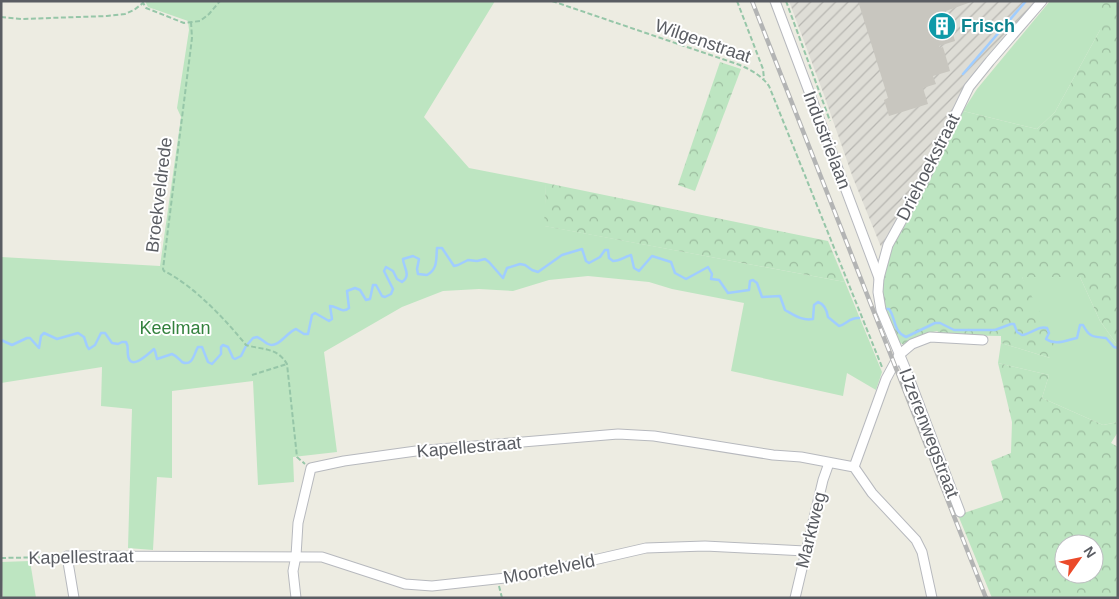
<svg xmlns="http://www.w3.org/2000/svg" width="1119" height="599" font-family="Arial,sans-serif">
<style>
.industrial{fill:url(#industrial-furrows)}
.green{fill:#bde5c1}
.forest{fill:url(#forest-crowns);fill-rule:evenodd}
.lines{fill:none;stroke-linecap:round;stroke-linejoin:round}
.stream{stroke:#a0cdff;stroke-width:2.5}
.building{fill:#c8c6bf}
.minor-casing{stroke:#b7b9be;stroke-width:11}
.path{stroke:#96c6a8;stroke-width:2;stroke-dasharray:5 2.5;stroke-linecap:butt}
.minor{stroke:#fff;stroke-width:9}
.rail-casing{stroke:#b3b4b4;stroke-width:4.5}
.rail{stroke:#fff;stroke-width:2.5;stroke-dasharray:8;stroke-linecap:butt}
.labels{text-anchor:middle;stroke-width:4;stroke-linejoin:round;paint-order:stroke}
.culture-label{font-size:18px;font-weight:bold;fill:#0d838f;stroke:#fff;text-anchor:start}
.street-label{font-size:18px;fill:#5a5d63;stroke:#fff}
.park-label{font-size:18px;fill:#33813d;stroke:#fff}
</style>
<defs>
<pattern id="industrial-furrows" width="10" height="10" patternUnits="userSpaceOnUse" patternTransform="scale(1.25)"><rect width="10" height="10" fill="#deddd6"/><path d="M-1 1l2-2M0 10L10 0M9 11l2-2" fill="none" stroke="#b7b6b1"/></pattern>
<pattern id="forest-crowns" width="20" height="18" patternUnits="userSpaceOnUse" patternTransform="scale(1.25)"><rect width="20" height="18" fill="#bde5c1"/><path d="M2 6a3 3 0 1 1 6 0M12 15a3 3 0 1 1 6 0" fill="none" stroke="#9dbda0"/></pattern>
</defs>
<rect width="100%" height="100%" fill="#edece2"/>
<polygon class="industrial" points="789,1 1039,1 965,85 932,155 881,247 853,178 824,95"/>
<g class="green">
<polygon points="145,1 495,1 424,117 469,168 546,183 545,226 845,282 882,372 876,390 847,373 843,396 731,371 744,303 672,289 649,282 588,276 549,280 513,291 479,289 443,291 402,307 324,352 337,452 293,457 294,482 258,485 253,381 172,391 172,478 157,477 153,550 128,548 132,409 101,406 102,367 1,383 1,257 160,266 181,117 177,108 189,30 188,21 148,7"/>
<polygon points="1050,1 1100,1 1101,3 1100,30 1055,112 1037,129 963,111 977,89"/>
<polygon points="1022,277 1080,277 1100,321 1118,346 1118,422 1103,425 1042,398 1049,375 998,363 1001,343 1050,358"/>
<polygon points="30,561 36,598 3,598 1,562"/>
</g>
<g class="forest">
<polygon points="1100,1 1118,1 1118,346 1100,321 1080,277 1022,277 1061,354 1050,358 1001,343 1001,336 943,335 937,331 924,334 904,345 897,341 882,303 884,270 890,250 963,111 1037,129 1055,112 1100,30"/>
<polygon points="720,62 741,69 695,191 678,185"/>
<polygon points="546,183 828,241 845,282 544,226"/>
<path d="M998,363L1049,375L1042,398L1103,425L1118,422V432L1111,443L1118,447V598H992L958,515L1003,500L991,461L1011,453L1012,422ZM1064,544H1094V574H1064Z"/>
</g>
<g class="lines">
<g class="stream">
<polyline points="963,74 1026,1"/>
<path d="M885,309H889C896,318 893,332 906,337L935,323H940L954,330H995L1011,324H1014L1017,332L1022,335C1031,334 1039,325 1047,328L1049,333L1046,339C1056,346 1066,340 1077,338L1080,325H1083C1089,337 1093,337 1106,338L1114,347L1118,348"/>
<path d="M1,340L12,345L27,338H30L39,348L41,336L44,333L57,339L78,333L84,337L87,346L89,349L95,345L101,333H105L112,343L118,344L122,342H126C129,347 127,349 128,355C130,372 148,354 154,349L155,351L157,359L172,354C177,356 179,359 182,362C193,367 194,353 198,347H202L208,362L212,364L221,354V347L223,345L228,347L233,358L235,359L241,356L246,346"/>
<path d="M247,345L253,338L257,337C262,339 264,342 268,344C278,349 287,332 296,329L304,334H308L312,315L315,313L329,321L332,319L330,306C337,306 342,314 349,308L347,291L355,288L360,290L366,300L370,299L373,285H376L382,296L385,297L391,294L393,289L384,271L386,267L393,271L397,279L402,282C412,275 403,267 403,259L413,256L419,259L417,269L418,274L427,275C438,269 436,259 437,248H442L454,266L458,265L468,260L477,261L485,259L489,262L503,278L507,268L520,264L525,265L532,270L538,272L562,255L582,249L586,261L589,263L600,257L605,250H608L609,258L613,261C620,261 624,257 631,255L634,268L639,271L652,256L671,262L675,273L686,279L708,267L712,274L711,279L719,280L728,293L749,290L750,281L753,280L757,283L762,297L780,296L785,310C794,315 802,321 813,319L814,305L818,302C824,304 827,311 828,317L839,326C847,324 850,317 859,318"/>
</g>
</g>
<polygon class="building" points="858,1 974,1 946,11 955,41 939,46 940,48 943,47 950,71 933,76 936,84 923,88 928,104 889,116 884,100 888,98"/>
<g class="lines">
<defs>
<g id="minor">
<polyline points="775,1 879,278"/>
<polyline points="854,467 886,379 899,355 912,344 930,337 983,340"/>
<polyline points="960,512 906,370 881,310 878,292 879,278 888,245 924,180 969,87 990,61 1042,1"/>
<polyline points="74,598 67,556 322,557 405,584 432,586 524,576 646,548 705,546 805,551"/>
<polyline points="296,598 293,571 296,556 298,523 311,468 344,461 416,451 618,434 654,436 773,455 801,457 854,467 872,493 916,540 922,552 932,598"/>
<polyline points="795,598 823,480 829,463"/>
</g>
</defs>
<use href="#minor" class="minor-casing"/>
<g class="path">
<polyline points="142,1 146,8 184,23 200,21 209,14 220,1"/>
<path d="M552,1L737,64C750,69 761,75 769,86L882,367"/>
<polyline points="737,1 763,69 764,79"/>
<polyline points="786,1 830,121"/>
<polyline points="1,17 21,19 107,16 125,14 134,10 143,3"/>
<path d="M191,22L192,38L163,269L164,271C193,285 226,320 246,345C262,350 277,347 287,364L297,457L305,464"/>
<polyline points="252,375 287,364"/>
<polyline points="1,558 59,557"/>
<polyline points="499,586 502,598"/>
</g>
<use href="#minor" class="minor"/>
<defs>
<polyline id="rail" points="752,1 986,598"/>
</defs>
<use href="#rail" class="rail-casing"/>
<use href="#rail" class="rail"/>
</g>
<defs>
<symbol id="building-disc" viewBox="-11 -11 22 22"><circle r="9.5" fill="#0f9aa8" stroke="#fff"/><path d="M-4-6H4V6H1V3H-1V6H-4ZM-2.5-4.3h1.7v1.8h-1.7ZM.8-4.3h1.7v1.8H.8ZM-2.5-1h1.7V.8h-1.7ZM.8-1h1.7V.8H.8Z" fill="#fff"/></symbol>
</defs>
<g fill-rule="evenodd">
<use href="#building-disc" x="926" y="10" width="32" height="32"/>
</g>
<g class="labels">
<g class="culture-label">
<text x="961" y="32">Frisch</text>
</g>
<g class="street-label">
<text transform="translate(703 41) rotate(19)" y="6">Wilgenstraat</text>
<text transform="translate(827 140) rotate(69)" y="6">Industrielaan</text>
<text transform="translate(928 167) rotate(-63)" y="6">Driehoekstraat</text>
<text transform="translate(159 195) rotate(-83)" y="6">Broekveldrede</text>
<text transform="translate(929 433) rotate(69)" y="6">IJzerenwegstraat</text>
<text transform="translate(469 447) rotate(-5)" y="6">Kapellestraat</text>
<text transform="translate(811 530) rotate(-76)" y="6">Marktweg</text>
<text transform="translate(81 557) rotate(-1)" y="6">Kapellestraat</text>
<text transform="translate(549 569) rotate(-11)" y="6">Moortelveld</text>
</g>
<g class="park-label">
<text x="175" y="334">Keelman</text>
</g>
</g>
<rect width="1119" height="599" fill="none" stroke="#5a5d63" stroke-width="5"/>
<g transform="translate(1079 559) rotate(57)"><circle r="24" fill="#ffffff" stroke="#bdbec1"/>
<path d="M0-4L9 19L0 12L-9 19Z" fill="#eb4a2a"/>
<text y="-8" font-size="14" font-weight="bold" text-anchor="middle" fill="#5a5d63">N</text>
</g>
</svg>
